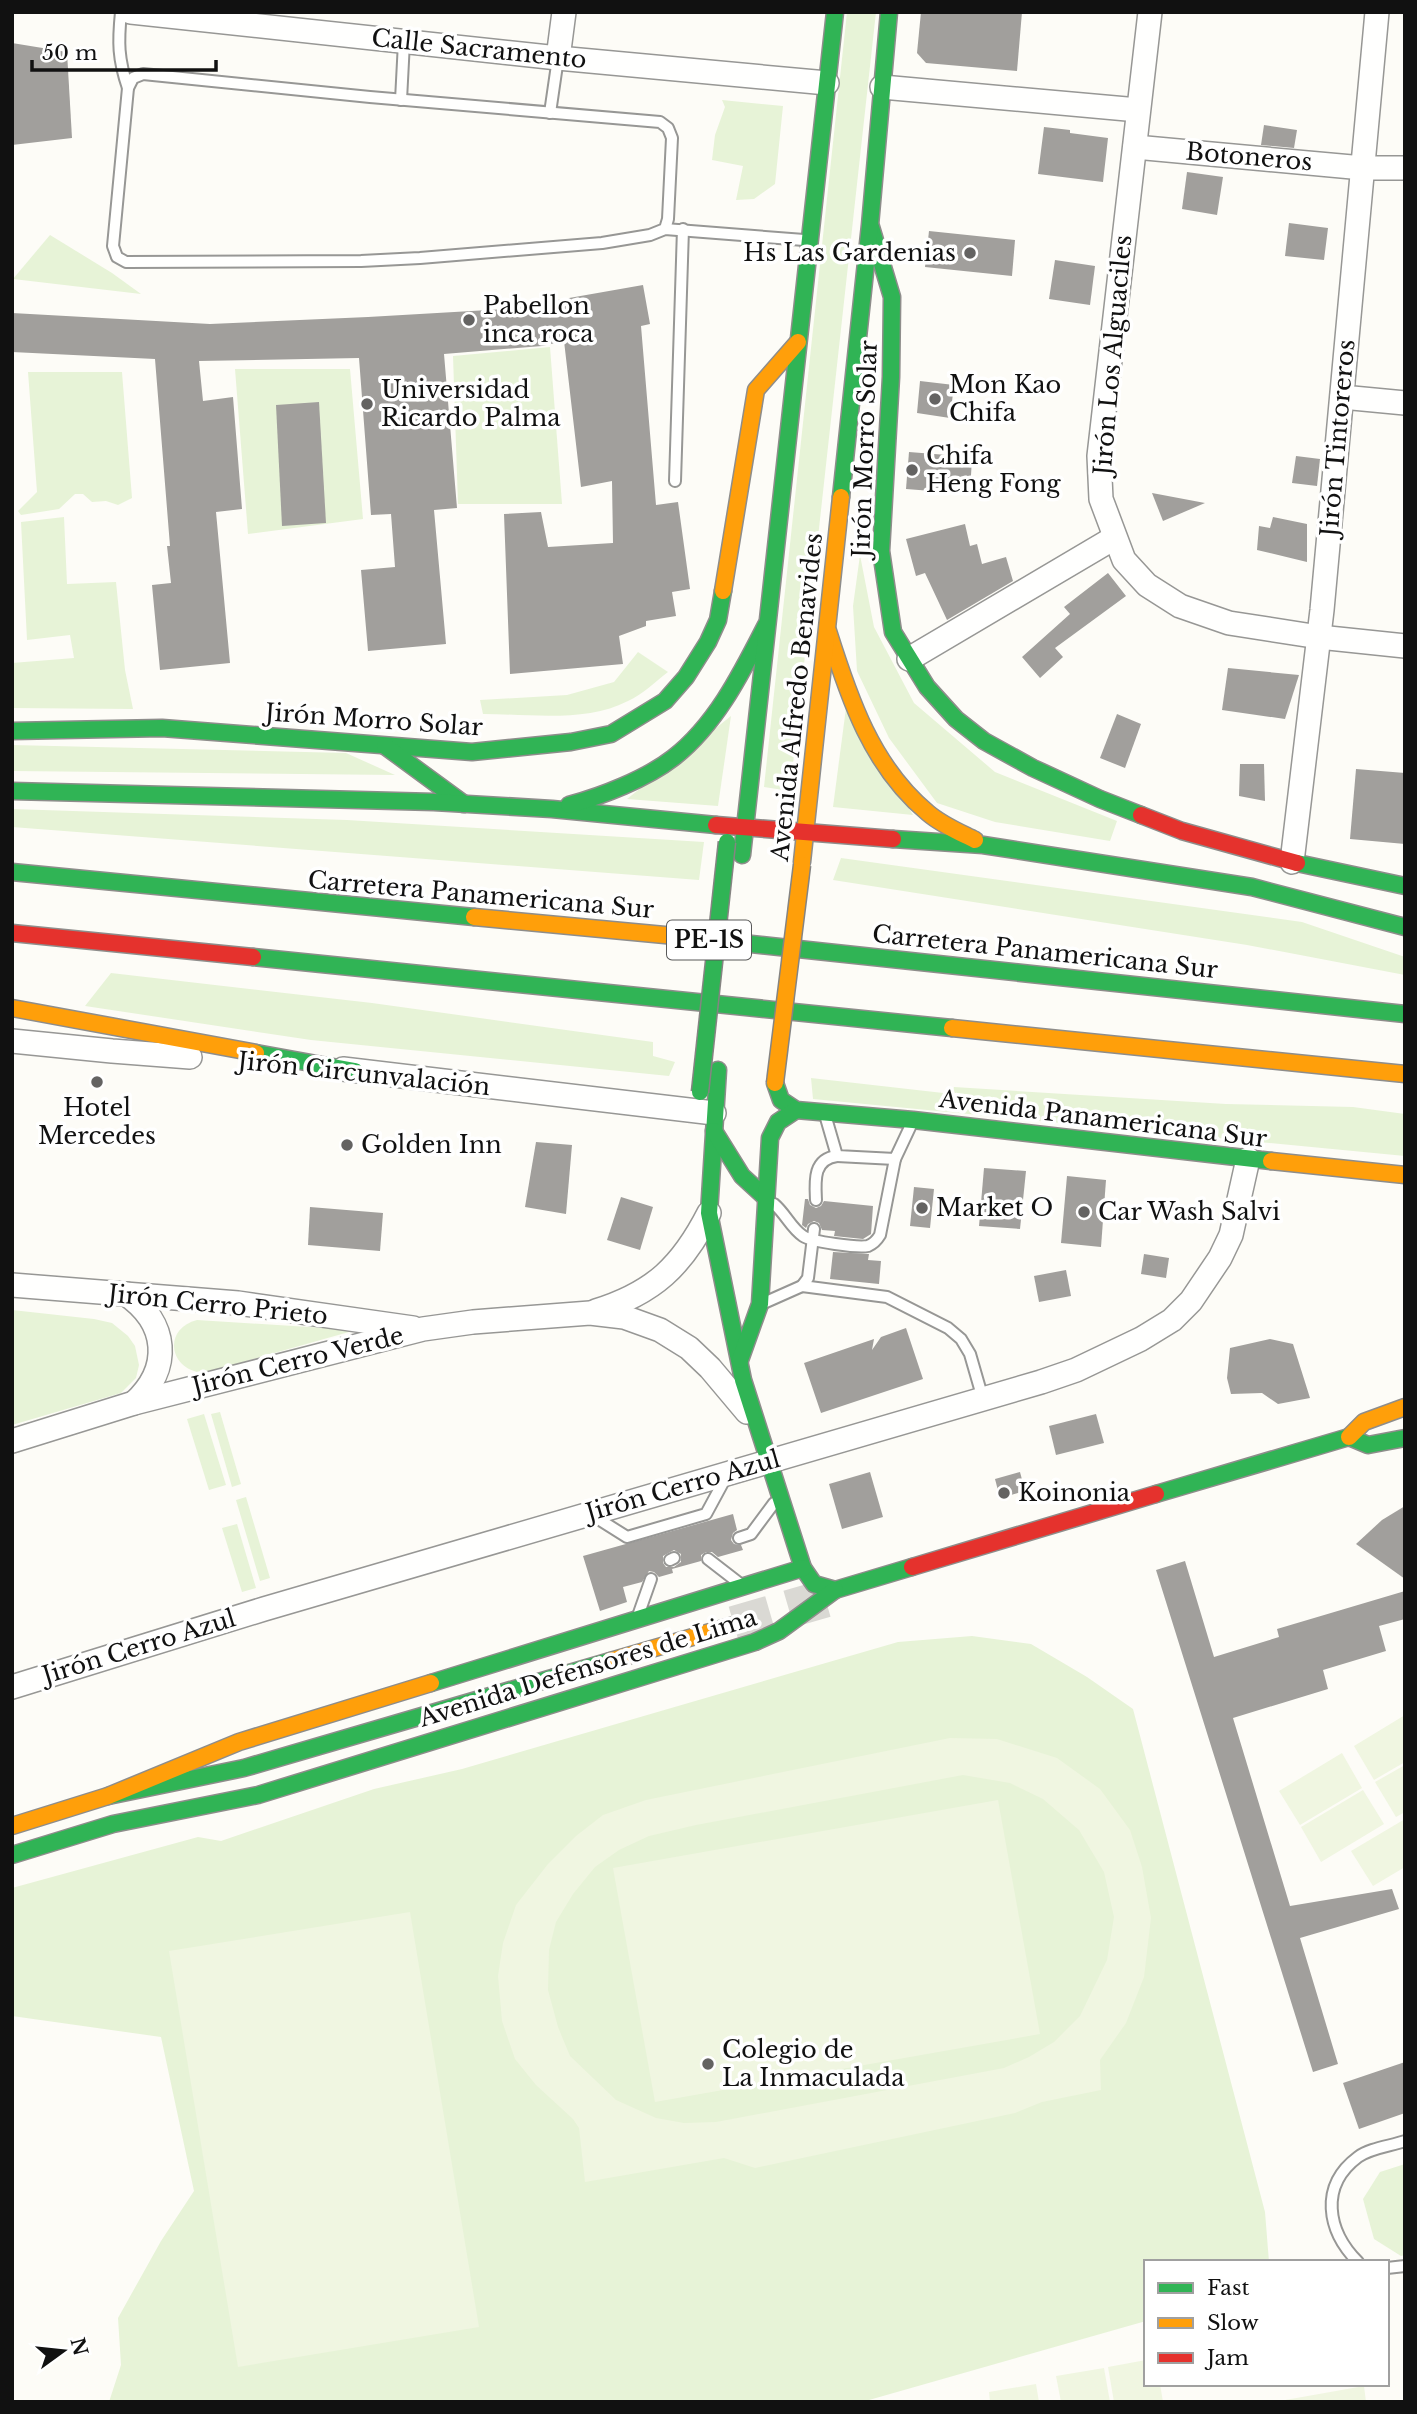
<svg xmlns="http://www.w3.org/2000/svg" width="1417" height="2414" font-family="'Libre Baskerville',serif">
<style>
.green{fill:#e7f3d7}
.pitch{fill:#f0f6e1;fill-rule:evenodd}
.building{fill:#a19f9c;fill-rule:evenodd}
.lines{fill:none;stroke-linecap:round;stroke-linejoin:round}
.highway-tunnel{stroke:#dad9d4;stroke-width:38;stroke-dasharray:38 19;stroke-linecap:butt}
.lane-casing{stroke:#979795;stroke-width:14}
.street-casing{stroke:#979795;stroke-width:26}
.fast-casing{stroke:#8e8d8b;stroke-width:19}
.slow-casing{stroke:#8e8d8b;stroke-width:19}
.jam-casing{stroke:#8e8d8b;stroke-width:19}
.lane{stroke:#fffffe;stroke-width:10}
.street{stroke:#fffffe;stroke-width:23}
.fast{stroke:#30b455;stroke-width:16}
.slow{stroke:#ff9f0a;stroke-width:16}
.jam{stroke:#e5322d;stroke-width:16}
.fast-bridge-casing{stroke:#858482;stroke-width:19;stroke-linecap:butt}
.slow-bridge-casing{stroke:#858482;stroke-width:19;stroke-linecap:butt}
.fast-bridge{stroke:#30b455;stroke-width:16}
.slow-bridge{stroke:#ff9f0a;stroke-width:16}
.poi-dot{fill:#646362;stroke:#fff;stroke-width:2.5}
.labels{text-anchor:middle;stroke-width:7;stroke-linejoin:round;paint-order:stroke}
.shield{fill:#fff;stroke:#585858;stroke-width:2}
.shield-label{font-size:23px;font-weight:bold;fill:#111}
.street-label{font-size:24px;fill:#111;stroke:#fff}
.poi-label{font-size:24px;fill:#111;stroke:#fff;text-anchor:start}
</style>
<rect width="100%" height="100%" fill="#fdfcf7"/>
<g class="green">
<polygon points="847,12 876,12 790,791 764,787"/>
<polygon points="722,100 783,106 775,184 754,199 736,200 743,166 712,160 715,135 725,107"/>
<polygon points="50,235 112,273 141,294 13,279"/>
<polygon points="550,347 562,504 458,504 453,356"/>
<polygon points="235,369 350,369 363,519 248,534"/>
<polygon points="28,372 122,372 132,498 118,505 106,501 92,502 83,494 75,494 59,509 21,515 18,511 37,492"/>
<polygon points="64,517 67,584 116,582 125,670 133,709 12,708 12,663 74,658 70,635 27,640 21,522"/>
<polygon points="860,555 874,627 914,703 995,772 1117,821 1110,841 995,822 937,803 889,738 857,671 853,606"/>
<path d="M638,652L668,672C655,682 643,694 628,701C586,723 529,714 483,714L480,700L567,695L614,682Z"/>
<polygon points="846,708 913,815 833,807"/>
<polygon points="731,716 718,806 627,799"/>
<polygon points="12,745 346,753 395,775 12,771"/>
<polygon points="12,809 347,820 704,842 699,880 12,827"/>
<polygon points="841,858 1302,922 1405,957 1405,975 1247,945 833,880"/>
<polygon points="111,973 372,1003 653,1042 653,1056 675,1062 669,1076 311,1040 85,1006"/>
<polygon points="811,1078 952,1094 954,1087 1226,1104 1353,1107 1405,1114 1405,1156 813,1099"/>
<polygon points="12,1310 94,1319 112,1323 128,1336 135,1346 139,1365 136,1378 121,1393 12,1425"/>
<path d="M197,1320L356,1330L204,1373C169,1371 162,1329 197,1320Z"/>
<polygon points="220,1412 241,1484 232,1487 211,1414"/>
<polygon points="204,1414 226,1485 209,1490 187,1419"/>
<polygon points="246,1497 270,1578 260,1581 236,1500"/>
<polygon points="237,1524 256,1588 242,1592 222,1528"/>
<polygon points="972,1636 1031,1644 1087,1677 1133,1709 1265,2212 1269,2262 1146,2262 1146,2321 862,2402 109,2402 121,2365 118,2318 161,2241 194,2191 161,2037 12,2016 12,1888 198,1837 221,1841 374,1789 462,1769 898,1642"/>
<polygon points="1405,2164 1405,2255 1401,2256 1374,2239 1363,2199 1380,2172"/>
</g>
<g class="pitch">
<polygon points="1405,1715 1405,1762 1374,1780 1354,1746"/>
<path d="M950,1738L997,1739L1057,1758L1100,1789L1130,1830L1142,1867L1151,1918L1144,1977L1126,2023L1100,2060L1101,2090L1042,2102L1015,2113L755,2168L724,2158L585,2182L579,2128L573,2119L536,2085L515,2059L502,2021L498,1976L503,1943L516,1905L548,1864L576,1836L603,1815L646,1800ZM963,1775L1010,1783L1043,1799L1079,1830L1104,1872L1114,1917L1107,1960L1080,2016L1054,2042L1029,2057L1004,2068L716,2122L684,2123L656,2118L616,2100L570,2056L558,2027L548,1990L549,1950L556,1922L573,1894L595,1867L619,1850L649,1836L696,1825Z"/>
<polygon points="1342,1753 1362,1788 1300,1825 1279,1791"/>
<polygon points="1405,1765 1405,1812 1396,1817 1375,1782"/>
<polygon points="1363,1790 1384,1824 1321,1862 1301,1827"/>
<polygon points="998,1800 1040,2034 655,2102 613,1868"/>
<polygon points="1405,1819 1405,1867 1373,1886 1351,1851"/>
<polygon points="410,1912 479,2327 238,2367 169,1951"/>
<polygon points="1146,2360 1146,2384 1160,2384 1163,2402 1114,2402 1108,2367"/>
<polygon points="1104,2368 1110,2402 1061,2402 1056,2376"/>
<polygon points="1036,2384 1039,2402 990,2402 989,2392"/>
<polygon points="1364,2386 1366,2402 1274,2402"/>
</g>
<g class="building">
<polygon points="921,12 1022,12 1017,71 926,63 917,53"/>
<polygon points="12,43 67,52 72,138 12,145"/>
<polygon points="1264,125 1297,130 1294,148 1261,145"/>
<polygon points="1044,127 1070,130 1070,133 1108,138 1103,182 1038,174"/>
<polygon points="1187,172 1223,177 1217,215 1182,209"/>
<polygon points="1289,223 1328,228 1324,260 1285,256"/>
<polygon points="929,231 1015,240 1012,276 925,267"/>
<polygon points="1055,260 1095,266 1090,305 1049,299"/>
<polygon points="643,285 650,324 641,326 656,505 678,502 690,589 672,592 676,616 646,621 646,626 619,636 623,664 510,674 504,514 541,512 548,547 613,543 612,481 581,487 564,341 542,346 444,354 457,508 434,510 446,644 368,651 361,570 395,567 391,514 371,515 359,358 199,361 203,401 233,397 242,509 216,512 230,663 160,670 152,585 171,583 167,546 170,546 155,359 12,352 12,313 210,324 368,317 506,309"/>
<polygon points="920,381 954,385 950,418 917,413"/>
<polygon points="319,402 326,523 282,526 276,405"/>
<polygon points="909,452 972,457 970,494 906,489"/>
<polygon points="1296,456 1320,459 1317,486 1292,483"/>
<polygon points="1152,493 1205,503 1163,521"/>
<polygon points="1273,517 1307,524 1307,562 1257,550 1259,526 1270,528"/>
<polygon points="965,524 970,546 977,544 982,564 1006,557 1013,581 947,620 925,573 916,576 906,539"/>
<polygon points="1108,573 1126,596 1055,648 1063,657 1040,678 1022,657 1070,614 1064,607"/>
<polygon points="1228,668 1299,675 1285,719 1222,710"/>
<polygon points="1117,714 1141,724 1125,768 1100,758"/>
<polygon points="1240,764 1264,764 1265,801 1239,796"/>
<polygon points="1356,769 1405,773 1405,844 1350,839"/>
<polygon points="536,1142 572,1145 566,1214 525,1207"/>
<polygon points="984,1168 1026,1171 1020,1229 979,1226"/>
<polygon points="1067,1176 1106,1180 1101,1247 1061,1243"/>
<polygon points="914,1187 934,1189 930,1228 910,1226"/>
<polygon points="621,1197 653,1207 640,1250 607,1240"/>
<polygon points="805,1199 808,1199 810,1205 816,1208 821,1206 824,1201 873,1206 871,1234 863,1239 834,1236 835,1231 822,1230 819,1223 814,1221 808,1224 806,1228 802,1225"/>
<polygon points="310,1207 383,1213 380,1251 308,1245"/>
<polygon points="833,1252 869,1254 868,1260 881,1261 879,1284 830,1279"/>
<polygon points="1144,1254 1169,1258 1166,1278 1141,1274"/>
<polygon points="1066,1270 1071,1296 1039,1302 1034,1276"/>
<polygon points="906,1328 923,1379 821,1413 804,1363 874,1339 872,1350 881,1337"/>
<polygon points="1270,1339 1293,1344 1310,1398 1278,1404 1262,1393 1231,1394 1227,1378 1230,1348"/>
<polygon points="1096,1414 1104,1443 1056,1455 1049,1426"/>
<polygon points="870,1472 883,1517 842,1529 829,1484"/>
<polygon points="1020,1472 1025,1491 1000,1498 995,1479"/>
<polygon points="1405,1506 1405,1579 1356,1544 1382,1520"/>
<path d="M733,1514L737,1530L733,1533L731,1540L734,1544L741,1545L743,1550L718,1557L712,1552H706L701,1555V1561L672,1569L673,1573L659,1577L654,1572L649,1571L642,1582L623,1587L627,1602L600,1611L583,1556ZM674,1550L681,1554V1562L674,1567H666L663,1563V1556Z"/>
<polygon points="1185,1561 1214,1657 1279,1637 1277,1629 1405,1591 1405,1619 1379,1626 1386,1651 1323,1670 1328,1689 1233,1718 1290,1906 1392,1889 1399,1909 1300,1938 1338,2064 1313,2072 1156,1570"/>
<polygon points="1405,2062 1405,2113 1359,2129 1343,2083"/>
</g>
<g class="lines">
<polyline class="highway-tunnel" points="734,1625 827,1598"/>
<defs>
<g id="lane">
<path d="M121,12C118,42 118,59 128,88"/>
<polyline points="401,100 404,42"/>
<polyline points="550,113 558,58"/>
<polyline points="665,229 668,219 672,138 668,128 660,122 370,97 143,74 133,78 128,88 113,246 117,257 126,262 361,261 420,258 602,243 650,235 665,229 804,240"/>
<polyline points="675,481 683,229"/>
<polyline points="826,1118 837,1156 895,1159 911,1125"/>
<path d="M816,1200C815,1181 813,1159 837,1156"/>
<path d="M774,1204C785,1213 791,1228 803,1236C812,1242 858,1248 868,1246C873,1244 877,1240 880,1235L895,1159"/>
<polyline points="802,1286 887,1297 948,1328 961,1339 970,1354 983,1399"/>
<polyline points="766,1302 802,1286 808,1278 814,1229"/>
<polyline points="592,1515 627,1537 706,1514 726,1477"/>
<polyline points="739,1538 751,1534 774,1503"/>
<polyline points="708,1559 739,1583"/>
<polyline points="670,1560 674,1558"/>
<polyline points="639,1613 651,1579"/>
<path d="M1358,2262C1327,2231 1319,2186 1358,2157C1370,2148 1391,2146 1405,2141"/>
<polyline points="1387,2268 1405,2266"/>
</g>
<g id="street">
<polyline points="131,12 558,58 827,83"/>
<polyline points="1150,12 1099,456 1101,499 1124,560 1147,585 1180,606 1229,623 1319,637 1405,646"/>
<polyline points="558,58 564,12"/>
<polyline points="882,87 1138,110"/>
<polyline points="1135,147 1363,168 1405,168"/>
<polyline points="1342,397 1405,403"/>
<polyline points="909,659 1114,538"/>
<polyline points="1292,862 1322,610 1377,12"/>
<polyline points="12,1041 112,1051 190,1057"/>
<polyline points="343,1069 714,1113"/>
<polyline points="12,1285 238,1303 413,1328"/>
<path d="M126,1294C168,1323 172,1368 134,1403"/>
<path d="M596,1311C654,1293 682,1266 709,1213"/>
<polyline points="12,1441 134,1403 423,1329 473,1322 590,1313 624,1317 660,1330 689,1348 710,1368 747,1412"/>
<polyline points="12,1687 264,1609 1041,1382 1076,1370 1141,1339 1172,1320 1191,1301 1220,1258 1231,1235 1248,1159"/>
</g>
<g id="fast">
<polyline points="871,227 892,297 891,377 881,551 893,632 927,687 956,719 984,741 1033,768 1100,799 1141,815"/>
<polyline points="841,497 870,225 889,12"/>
<polyline points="12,731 162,728 472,752 571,742 611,734 665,701 686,677 708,642 718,620 723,591"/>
<polyline points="385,746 464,804"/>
<polyline points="12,791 434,802 552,809 716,825"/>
<path d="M569,805C602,796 646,779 673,758C716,725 742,672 766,625"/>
<polyline points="893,839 983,845 1252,887 1405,927"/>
<polyline points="742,855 835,12"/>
<polyline points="1297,863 1405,886"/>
<polyline points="12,872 474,917"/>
<polyline points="686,937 1405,1014"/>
<polyline points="253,957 952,1028"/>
<polyline points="256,1053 355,1071"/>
<polyline points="718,1070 709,1213 743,1380 803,1568 814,1584 835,1590 912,1567"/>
<polyline points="775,1083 781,1100 796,1110 913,1120 1271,1161"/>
<polyline points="714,1131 742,1176 766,1198"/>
<polyline points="740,1360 760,1304 770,1138 778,1122 796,1110"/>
<polyline points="1156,1494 1349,1437 1368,1445 1405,1438"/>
<polyline points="431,1683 803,1568"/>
<polyline points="108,1796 244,1768 610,1661"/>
<polyline points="12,1855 113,1824 258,1795 755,1642 779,1631 835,1590"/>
</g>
<g id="slow">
<polyline points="723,591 756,390 798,342"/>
<path d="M828,631C849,698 872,767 928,813C942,825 959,832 975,840"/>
<polyline points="802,862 841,497"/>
<polyline points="474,917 686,937"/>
<polyline points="12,1008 256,1053"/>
<polyline points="952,1028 1405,1074"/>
<polyline points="1271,1161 1405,1175"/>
<polyline points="1349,1437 1364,1422 1405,1407"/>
<polyline points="610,1661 734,1625"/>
<polyline points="12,1826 108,1796 239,1742 431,1683"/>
</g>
<g id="jam">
<polyline points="1141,815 1182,831 1297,863"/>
<polyline points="716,825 893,839"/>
<polyline points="12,933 253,957"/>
<polyline points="912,1567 1156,1494"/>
</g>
</defs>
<use href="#lane" class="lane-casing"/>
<use href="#street" class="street-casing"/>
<use href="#fast" class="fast-casing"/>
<use href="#slow" class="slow-casing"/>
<use href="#jam" class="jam-casing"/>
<use href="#lane" class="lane"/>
<use href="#street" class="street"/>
<use href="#fast" class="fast"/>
<use href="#slow" class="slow"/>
<use href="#jam" class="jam"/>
<defs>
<polyline id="fast-bridge" points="700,1092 727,842"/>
<polyline id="slow-bridge" points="775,1083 802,865"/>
</defs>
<use href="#fast-bridge" class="fast-bridge-casing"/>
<use href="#slow-bridge" class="slow-bridge-casing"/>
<use href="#fast-bridge" class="fast-bridge"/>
<use href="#slow-bridge" class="slow-bridge"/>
</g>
<g class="poi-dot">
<circle cx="970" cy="253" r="7"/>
<circle cx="469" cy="320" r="7"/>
<circle cx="935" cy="399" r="7"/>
<circle cx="367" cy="404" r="7"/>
<circle cx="912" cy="470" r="7"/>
<circle cx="97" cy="1082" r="7"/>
<circle cx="347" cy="1145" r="7"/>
<circle cx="922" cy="1208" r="7"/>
<circle cx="1084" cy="1212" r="7"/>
<circle cx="1004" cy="1493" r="7"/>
<circle cx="708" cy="2064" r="7"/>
</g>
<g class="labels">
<rect class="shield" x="667" y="920.5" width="84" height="39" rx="5"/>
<g class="shield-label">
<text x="709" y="948">PE-1S</text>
</g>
<g class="street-label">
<text transform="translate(479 49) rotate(6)" y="8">Calle Sacramento</text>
<text transform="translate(1249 157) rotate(5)" y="8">Botoneros</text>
<text transform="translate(1113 355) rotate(-85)" y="8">Jirón Los Alguaciles</text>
<text transform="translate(1338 438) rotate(-85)" y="8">Jirón Tintoreros</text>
<text transform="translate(865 449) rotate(-88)" y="8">Jirón Morro Solar</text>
<text transform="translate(797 697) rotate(-84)" y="8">Avenida Alfredo Benavides</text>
<text transform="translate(374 720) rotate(4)" y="8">Jirón Morro Solar</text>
<text transform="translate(481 895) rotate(5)" y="8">Carretera Panamericana Sur</text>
<text transform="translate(1045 952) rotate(6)" y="8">Carretera Panamericana Sur</text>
<text transform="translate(364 1074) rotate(6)" y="8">Jirón Circunvalación</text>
<text transform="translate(1103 1119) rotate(7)" y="8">Avenida Panamericana Sur</text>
<text transform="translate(218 1305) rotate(6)" y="8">Jirón Cerro Prieto</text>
<text transform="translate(298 1361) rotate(-14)" y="8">Jirón Cerro Verde</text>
<text transform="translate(683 1486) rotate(-16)" y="8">Jirón Cerro Azul</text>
<text transform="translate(139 1647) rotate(-17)" y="8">Jirón Cerro Azul</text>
<text transform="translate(588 1668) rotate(-17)" y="8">Avenida Defensores de Lima</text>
</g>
<g class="poi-label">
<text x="956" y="261" text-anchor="end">Hs Las Gardenias</text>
<text x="483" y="314">Pabellon<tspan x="483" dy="28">inca roca</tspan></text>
<text x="949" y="393">Mon Kao<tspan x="949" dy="28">Chifa</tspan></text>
<text x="381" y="398">Universidad<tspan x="381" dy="28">Ricardo Palma</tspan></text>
<text x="926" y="464">Chifa<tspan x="926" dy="28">Heng Fong</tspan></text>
<text x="97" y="1116" text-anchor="middle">Hotel<tspan x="97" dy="28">Mercedes</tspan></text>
<text x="361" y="1153">Golden Inn</text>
<text x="936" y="1216">Market O</text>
<text x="1098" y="1220">Car Wash Salvi</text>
<text x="1018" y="1501">Koinonia</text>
<text x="722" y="2058">Colegio de<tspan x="722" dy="28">La Inmaculada</tspan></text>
</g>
</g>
<rect width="1417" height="2414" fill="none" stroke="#111111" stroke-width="28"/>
<rect x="1144" y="2260" width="245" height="126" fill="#ffffff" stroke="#a0a0a0" stroke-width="2"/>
<rect x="1158" y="2283" width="35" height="10" fill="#30b455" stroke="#a0a0a0" stroke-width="2"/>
<text x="1207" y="2295" font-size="21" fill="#111111">Fast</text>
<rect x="1158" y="2318" width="35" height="10" fill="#ff9f0a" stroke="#a0a0a0" stroke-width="2"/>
<text x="1207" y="2330" font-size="21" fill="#111111">Slow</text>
<rect x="1158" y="2353" width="35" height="10" fill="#e5322d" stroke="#a0a0a0" stroke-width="2"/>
<text x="1207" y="2365" font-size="21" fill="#111111">Jam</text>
<g transform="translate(63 2351) rotate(75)" stroke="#ffffff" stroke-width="5" paint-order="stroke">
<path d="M0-5L12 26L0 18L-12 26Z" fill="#111111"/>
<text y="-10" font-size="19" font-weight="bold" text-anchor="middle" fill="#111111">N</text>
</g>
<path d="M32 60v10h184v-10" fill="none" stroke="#111111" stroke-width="3.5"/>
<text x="42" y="60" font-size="21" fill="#111111" stroke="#ffffff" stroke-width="5" paint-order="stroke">50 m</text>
</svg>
